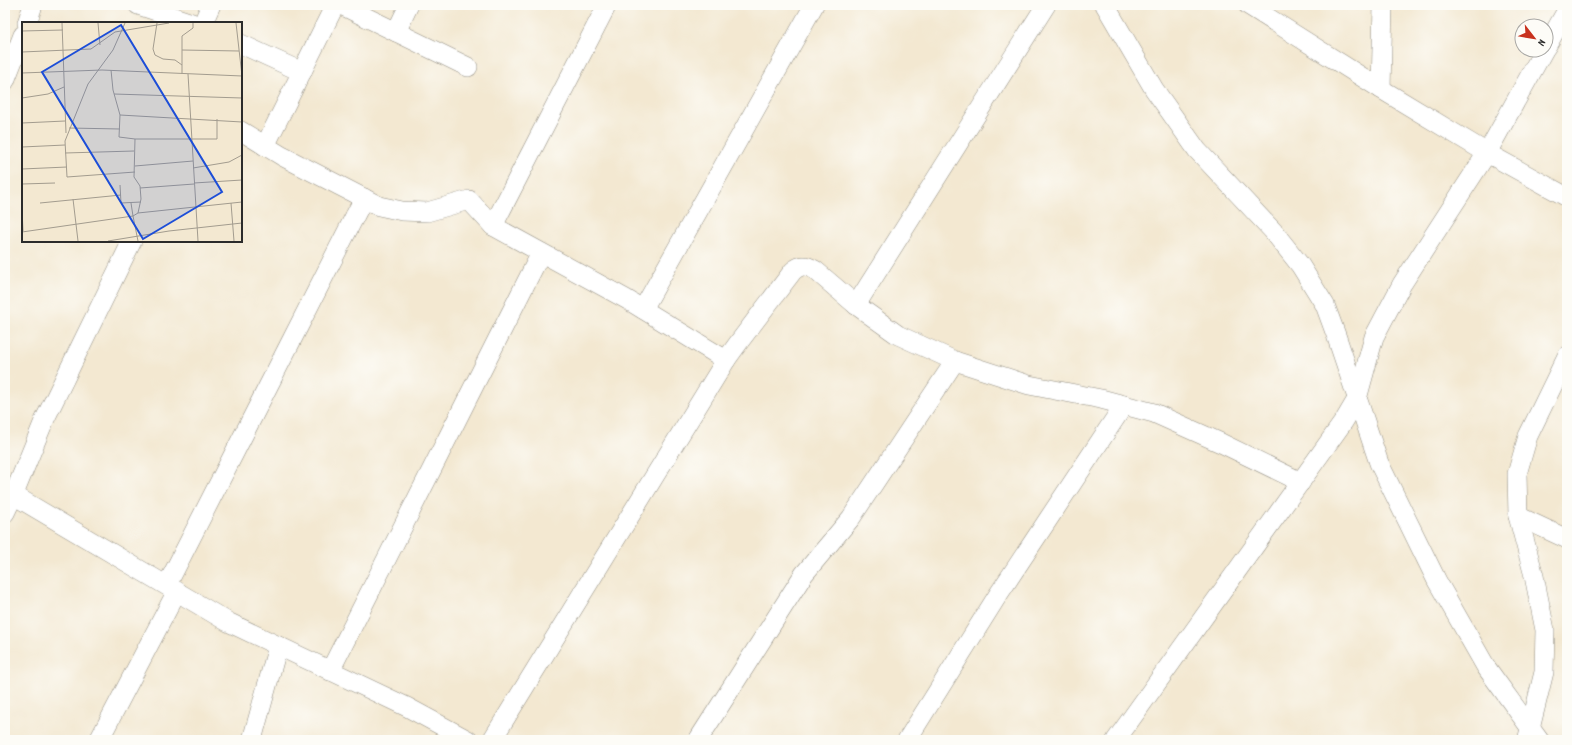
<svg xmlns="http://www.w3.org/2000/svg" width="1572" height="745" font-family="Dekko,sans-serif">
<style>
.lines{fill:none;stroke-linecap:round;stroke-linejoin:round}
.street-casing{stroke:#8f8a7e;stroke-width:20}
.street{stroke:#fff;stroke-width:19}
.inset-road{fill:none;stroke:#a39c8f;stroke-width:1}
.view{fill:#1d4ed8;fill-opacity:0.15;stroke:#1d4ed8;stroke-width:2}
.inset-edge{fill:none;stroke:#2b2b2b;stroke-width:2}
</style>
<rect width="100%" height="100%" fill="#fdfcf7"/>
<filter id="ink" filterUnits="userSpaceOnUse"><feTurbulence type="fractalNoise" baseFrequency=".025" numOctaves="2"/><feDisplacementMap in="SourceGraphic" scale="8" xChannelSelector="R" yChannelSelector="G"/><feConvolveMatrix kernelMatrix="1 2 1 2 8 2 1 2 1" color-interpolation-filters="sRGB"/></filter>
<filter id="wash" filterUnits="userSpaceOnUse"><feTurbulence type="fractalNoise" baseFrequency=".012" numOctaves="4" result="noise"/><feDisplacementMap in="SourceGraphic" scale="16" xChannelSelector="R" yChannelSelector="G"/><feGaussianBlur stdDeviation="0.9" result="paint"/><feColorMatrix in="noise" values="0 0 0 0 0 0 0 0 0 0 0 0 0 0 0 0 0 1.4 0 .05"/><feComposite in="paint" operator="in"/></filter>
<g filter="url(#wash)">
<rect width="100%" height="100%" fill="#f3e8d1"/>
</g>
<g filter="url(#ink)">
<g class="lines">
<defs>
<g id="street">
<polyline points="138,5 192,23"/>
<polyline points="341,5 468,67"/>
<polyline points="1105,5 1154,89 1197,150 1273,231 1300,265 1325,305 1336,335 1379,463 1437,581 1486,667 1539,740"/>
<polyline points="1248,5 1381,89 1487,153 1567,197"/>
<polyline points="27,23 33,5"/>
<polyline points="203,23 211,5"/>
<polyline points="396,32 409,5"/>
<polyline points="241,44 302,72"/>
<polyline points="1546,47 1567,10"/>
<polyline points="5,81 23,35"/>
<polyline points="1381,89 1383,5"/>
<path d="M241,131L282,156L379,206L402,211L427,212L469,200L493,226L626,299L726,360L739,342L793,271C801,264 806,265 815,270L856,305L898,335L955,361L1029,385L1101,399L1154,413L1221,443L1301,482"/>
<polyline points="265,146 335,5"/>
<polyline points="493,226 607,5"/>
<polyline points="856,305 1046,5"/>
<polyline points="643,309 814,5"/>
<polyline points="5,490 228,622 407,707 468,740"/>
<polyline points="5,513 14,494 44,421 132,241"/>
<polyline points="1518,516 1567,539"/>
<polyline points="167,585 364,198"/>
<polyline points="330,671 541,253"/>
<polyline points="1528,737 1544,672 1545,630 1534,576 1518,516 1517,474 1528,436 1567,356"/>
<polyline points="99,740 177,591"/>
<polyline points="252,740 278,646"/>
<polyline points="492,740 726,360"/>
<polyline points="698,740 804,574 851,518 955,361"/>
<polyline points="907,740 998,595 1124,405"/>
<polyline points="1116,740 1344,421 1357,399 1374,337 1402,284 1487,153 1544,50"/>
</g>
</defs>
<use href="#street" class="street-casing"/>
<use href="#street" class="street"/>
</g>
</g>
<g transform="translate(22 22)">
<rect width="220" height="220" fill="#f3e8d1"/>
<path class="inset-road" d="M40,1L44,111M76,1L78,23M103,1L91,28L66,62L43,119L45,155L113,150M135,1L131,27L133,33L141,37L153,38L160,43M214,1L220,54M0,9L41,8M160,28L217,29M0,30L69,27L93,10L147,1M89,48L91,68L98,93L97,115L113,117L112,155L118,164L119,177L116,191L111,194L116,219M0,51L80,48L220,54M160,52V14L171,6V1M166,52L176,219M92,72L220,76M0,76L26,72L42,65M98,93L220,100M0,101L43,99M47,106L98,107M113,117H195V97M0,125L43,123M43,131L112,129M113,144L171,139M171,146L207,140L220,133M0,147L45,145M172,161L220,158M0,162L33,161M98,163L99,181L119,180M118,166L172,162M51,177L56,219M18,181L99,173M209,181L212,219M0,187L1,209M116,191L220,180M0,210L111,194L109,181M86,219L147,209L220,201"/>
<path class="view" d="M99,3L200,170L121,217L20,50Z"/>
<rect width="220" height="220" class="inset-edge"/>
</g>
<rect width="1572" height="745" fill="none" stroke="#fdfcf7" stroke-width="20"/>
<g transform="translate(1534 38) rotate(121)"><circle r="19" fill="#fdfcf7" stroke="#a9a8a5"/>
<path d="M0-3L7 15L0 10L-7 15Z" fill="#c8321e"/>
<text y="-6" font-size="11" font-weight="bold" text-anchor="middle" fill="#2b2b2b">N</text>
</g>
</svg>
